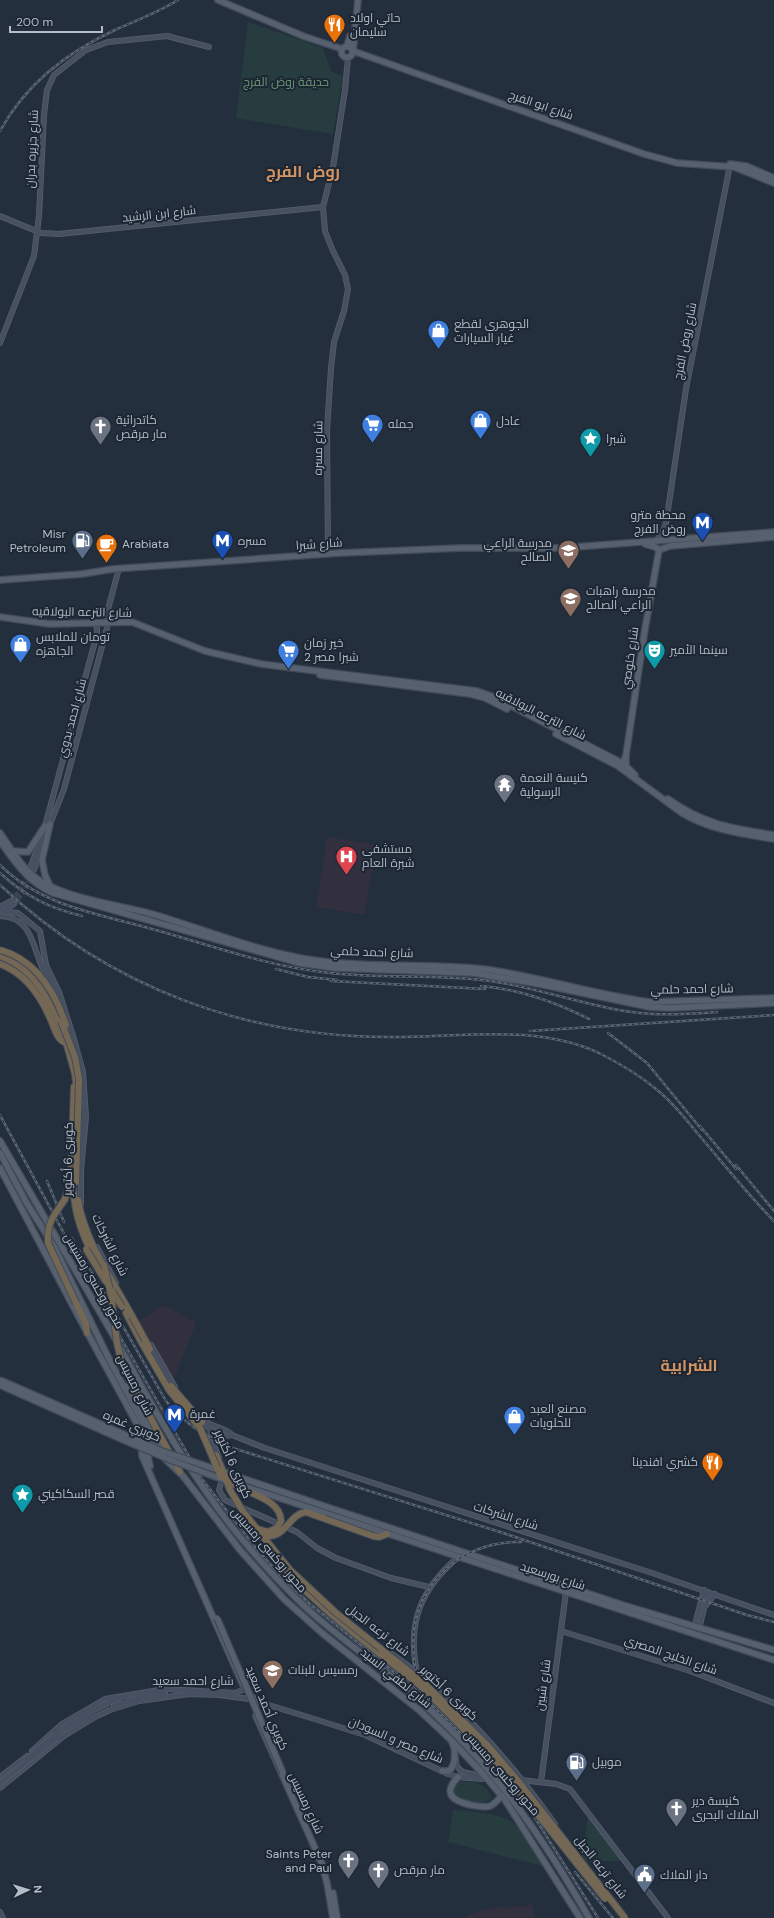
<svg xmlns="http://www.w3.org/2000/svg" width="774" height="1918" font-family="'DM Sans',Cairo,sans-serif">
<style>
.medical{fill:#32303f}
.green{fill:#263c3f}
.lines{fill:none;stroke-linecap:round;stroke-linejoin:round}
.secondary-tunnel{stroke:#3a4453;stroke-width:4.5;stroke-dasharray:4.5 2;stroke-linecap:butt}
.secondary-casing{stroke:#565f6c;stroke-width:6}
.primary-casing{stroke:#414a57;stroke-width:8}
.highway-casing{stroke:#434c59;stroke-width:8}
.secondary{stroke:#465061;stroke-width:4.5}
.primary{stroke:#56606e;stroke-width:5.5}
.highway{stroke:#746855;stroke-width:6}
.rail-casing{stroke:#5a6575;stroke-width:2.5}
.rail{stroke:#1d2633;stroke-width:1;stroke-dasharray:3;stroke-linecap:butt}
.secondary-bridge-casing{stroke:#565f6c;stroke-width:6;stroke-linecap:butt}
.primary-bridge-casing{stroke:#414a57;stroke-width:8;stroke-linecap:butt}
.highway-bridge-casing{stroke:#434c59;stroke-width:8;stroke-linecap:butt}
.secondary-bridge{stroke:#465061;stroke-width:4.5}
.primary-bridge{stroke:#56606e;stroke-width:5.5}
.highway-bridge{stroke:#746855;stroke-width:6}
.labels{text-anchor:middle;stroke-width:4;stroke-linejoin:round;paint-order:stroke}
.poi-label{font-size:12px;fill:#b4bcc9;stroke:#1d2633;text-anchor:start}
.park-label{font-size:12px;fill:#6b9a76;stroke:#1d2633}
.street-label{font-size:12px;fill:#b4bcc9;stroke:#1d2633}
.district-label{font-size:16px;font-weight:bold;fill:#d59563;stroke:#1d2633}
</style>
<rect width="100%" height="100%" fill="#242f3e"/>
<g class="medical">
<polygon points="327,837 376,845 365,915 316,907"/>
<polygon points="164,1305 196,1323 175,1376 167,1382 135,1323"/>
<polygon points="533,1905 534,1918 463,1918 480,1911 501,1906 502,1908"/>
</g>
<g class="green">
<polygon points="248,22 323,48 331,71 343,77 333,134 236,118"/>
<path d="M462,1781C476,1782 486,1783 492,1798L483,1804L459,1800L454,1797L452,1789L456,1782Z"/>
<path d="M453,1810C468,1811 502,1813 513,1823C521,1829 536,1857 543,1866L448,1842Z"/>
<polygon points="588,1815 621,1861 586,1861 582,1857"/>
</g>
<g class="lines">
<g class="secondary-tunnel">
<polyline points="11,901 20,890 28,874"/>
<polyline points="14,904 23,893 31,877"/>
<polyline points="493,1780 512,1780"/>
</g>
<defs>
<g id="secondary">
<polyline points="0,216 41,233 59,234 323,207"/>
<polyline points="0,343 34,256 39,216 44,115 47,90 54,75 86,50 108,42 167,36 209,47"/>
<polyline points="666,527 667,540"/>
<polyline points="655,541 662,534 666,523 686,389 730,165"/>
<polyline points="328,554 327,431 331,368 334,342 344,311 348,289 345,275 333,251 325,231 323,207 333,167 345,90 348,58"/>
<polyline points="49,827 64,789 107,628 107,613 119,568"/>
<polyline points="30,869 45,826 97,634 97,628 94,623"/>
<polyline points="34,870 43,844"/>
<polyline points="0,907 11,901"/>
<polyline points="5,910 14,904"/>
<polyline points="0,911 18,913 40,931 46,965 59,992 74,1039 83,1072 86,1117 81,1170 81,1204"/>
<path d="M0,916C31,917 32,944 42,967C47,978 54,988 58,1000"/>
<polyline points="80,1142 83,1110"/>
<polyline points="97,1247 116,1283"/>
<polyline points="151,1345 175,1387"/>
<path d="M202,1418C210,1428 225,1426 232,1435L265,1448L652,1573L774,1615"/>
<path d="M203,1422C208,1430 222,1438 232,1435"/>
<polyline points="211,1430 210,1436 219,1458"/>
<polyline points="223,1476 219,1490 225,1500 297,1532 317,1548 336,1558 391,1578 429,1587"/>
<polyline points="706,1605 715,1594"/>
<polyline points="694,1628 704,1590"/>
<polyline points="699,1629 708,1592"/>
<polyline points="561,1631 690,1671 774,1703"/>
<path d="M392,1654C455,1698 511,1762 555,1824"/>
<path d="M417,1672C407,1623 420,1590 458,1557"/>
<polyline points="114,1706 141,1697 165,1693"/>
<polyline points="56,1734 94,1710 119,1698"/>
<polyline points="32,1751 62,1724 105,1699 165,1689 235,1693 245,1689"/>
<path d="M456,1759C455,1774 470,1774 481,1775"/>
<polyline points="0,1777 27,1756"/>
<polyline points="521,1780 556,1784 570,1789 668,1918"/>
<polyline points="541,1782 566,1592"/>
<polyline points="0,1788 64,1736 95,1717 110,1710 139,1701 189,1694 219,1695 249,1699 308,1717 365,1735 448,1774 458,1777 482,1779"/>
<polyline points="0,1912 3,1918"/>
</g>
<g id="primary">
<polyline points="218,0 303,36 342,49"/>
<polyline points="358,0 353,51 644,154 677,163 734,167 774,183"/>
<polyline points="347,46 350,36"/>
<circle cx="347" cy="52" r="5.5"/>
<polyline points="730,164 746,166 774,178"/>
<polyline points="645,544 655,547 659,550"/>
<polyline points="659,550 670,546 774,537"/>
<polyline points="0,580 82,574 113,569 340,553 460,548 561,548 774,532"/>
<polyline points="0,617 50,624 132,622 205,651 261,664 477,691 494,697 622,763"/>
<polyline points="320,675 470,694 485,698 507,709"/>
<path d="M556,734L618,766L682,813C710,830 742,834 774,839"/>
<polyline points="626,757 626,766 635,775"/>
<polyline points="622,766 626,755 645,629 659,550"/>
<path d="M668,799C705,825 731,828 774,835"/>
<path d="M0,833C12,850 22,869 39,880C71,900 116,904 152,914C210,931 268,956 328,962C382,968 437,963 491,970C544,978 596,995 650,1002L774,998"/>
<path d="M0,841C15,862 28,882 53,893L299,963L335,968L474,973L539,984L650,1007L670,1008L774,1003"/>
<polyline points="12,851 28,852 45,826"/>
<polyline points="50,886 45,875 42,860 50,824"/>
<path d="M0,1141C38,1205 75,1269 112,1333C152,1405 188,1474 241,1538C263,1564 286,1590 312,1613C349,1646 391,1673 427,1707C496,1770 543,1837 589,1918"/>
<polyline points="0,1153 26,1202 55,1248 109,1359 157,1449"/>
<polyline points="0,1168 82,1323 136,1422 141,1436 142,1456 243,1685"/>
<polyline points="127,1386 162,1451"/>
<polyline points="146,1447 150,1466"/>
<polyline points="165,1459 183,1476 240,1550 284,1599 322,1633 419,1710 451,1740 484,1775 505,1800 580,1918"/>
<polyline points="327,1507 626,1606 774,1650"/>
<polyline points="325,1513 774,1660"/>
<polyline points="249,1694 258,1702"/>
<polyline points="256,1716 322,1864 327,1883 333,1918"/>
<path d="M442,1771H449C456,1765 456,1750 452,1742"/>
<path d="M458,1777C442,1794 453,1801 471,1805C477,1806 483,1808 490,1806C495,1804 498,1799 502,1796"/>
<polyline points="333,1893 337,1918"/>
</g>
<g id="highway">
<path d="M0,956C36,969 49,1001 63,1033"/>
<path d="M0,964C25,973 40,995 50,1018C54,1026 56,1038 64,1042"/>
<polyline points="66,1042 75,1074 77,1091"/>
<path d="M73,1176C73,1208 79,1229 94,1257"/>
<polyline points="71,1179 74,1087"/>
<polyline points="65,1199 71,1178"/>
<path d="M78,1200C85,1242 112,1279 132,1316"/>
<polyline points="76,1303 86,1324 87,1333"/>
<polyline points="126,1313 143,1345"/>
<polyline points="157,1430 180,1472"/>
<polyline points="216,1455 222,1469"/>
<polyline points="373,1536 379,1537 387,1534"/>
<path d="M272,1554C303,1593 341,1623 380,1654"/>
</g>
</defs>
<use href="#secondary" class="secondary-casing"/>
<use href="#primary" class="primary-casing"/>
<use href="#highway" class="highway-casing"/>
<use href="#secondary" class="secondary"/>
<use href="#primary" class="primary"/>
<use href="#highway" class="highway"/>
<defs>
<g id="rail">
<path d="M0,131C26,83 69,51 117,29C138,20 159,12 178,0"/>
<path d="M0,865C44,909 107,915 163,932C218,948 272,967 330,973C383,979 437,974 490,981C538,987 584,1006 632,1012C660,1016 689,1014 717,1012"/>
<path d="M0,873C25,896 49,908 82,916"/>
<path d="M0,885C110,988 248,1039 397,1037C464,1037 536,1024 599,1053C619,1063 638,1074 656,1089C672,1102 685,1118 698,1134C723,1163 747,1194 774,1221"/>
<polyline points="276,969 308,977 337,980"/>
<polyline points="331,981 485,989"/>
<path d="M481,986C519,989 555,1002 589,1019"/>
<polyline points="530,1031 774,1015"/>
<polyline points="608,1033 647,1063 702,1130"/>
<polyline points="0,1115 114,1326 202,1479 255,1547 280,1575 310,1604 421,1694 472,1745 533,1815 598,1918"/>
<polyline points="700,1126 736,1169"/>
<polyline points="736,1165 774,1211"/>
<polyline points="47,1181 64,1222"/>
<path d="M72,1238L166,1401C182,1421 201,1434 223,1445L500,1532L747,1615L774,1622"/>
<path d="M428,1696C418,1685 415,1670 414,1656C406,1592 457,1540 521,1542"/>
<polyline points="575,1872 613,1918"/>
</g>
</defs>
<use href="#rail" class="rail-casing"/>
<use href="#rail" class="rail"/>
<defs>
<g id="secondary-bridge">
<polyline points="25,1760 56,1734"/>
<polyline points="0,1783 57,1738"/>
</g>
<g id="primary-bridge">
<polyline points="0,1380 162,1451 327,1507"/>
<polyline points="0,1385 119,1438 168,1459 224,1480"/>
<polyline points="240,1485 325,1513"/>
<polyline points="217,1618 283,1773"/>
</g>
<g id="highway-bridge">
<path d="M0,950C36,960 55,992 66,1025"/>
<polyline points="61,1021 75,1057 79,1079 76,1182"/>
<path d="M65,1199C54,1216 47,1221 48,1243L76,1303"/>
<polyline points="86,1249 106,1282"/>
<polyline points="104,1265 111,1295 117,1343 122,1364 157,1430"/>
<polyline points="112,1291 122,1307"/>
<polyline points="132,1316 150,1349"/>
<polyline points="143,1345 169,1390 200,1428 221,1477"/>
<polyline points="171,1386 202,1422"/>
<polyline points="222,1469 230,1490 244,1513 290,1570 335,1612 425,1684 489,1747 519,1782 625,1918"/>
<path d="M228,1481C244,1493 281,1498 281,1521L277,1528L268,1532L257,1529"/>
<path d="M259,1536C289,1540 286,1515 306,1512L373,1536"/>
<polyline points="380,1654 423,1688 495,1761 605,1899"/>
</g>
</defs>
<use href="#secondary-bridge" class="secondary-bridge-casing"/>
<use href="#primary-bridge" class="primary-bridge-casing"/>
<use href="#highway-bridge" class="highway-bridge-casing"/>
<use href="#secondary-bridge" class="secondary-bridge"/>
<use href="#primary-bridge" class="primary-bridge"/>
<use href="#highway-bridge" class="highway-bridge"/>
</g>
<defs>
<symbol id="restaurant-pin" viewBox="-11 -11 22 30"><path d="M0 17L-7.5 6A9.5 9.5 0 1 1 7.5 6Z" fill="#e8710a" stroke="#1d2633"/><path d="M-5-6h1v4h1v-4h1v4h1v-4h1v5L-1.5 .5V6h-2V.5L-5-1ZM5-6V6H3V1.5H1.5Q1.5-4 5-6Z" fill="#fff"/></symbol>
<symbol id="shop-pin" viewBox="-11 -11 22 30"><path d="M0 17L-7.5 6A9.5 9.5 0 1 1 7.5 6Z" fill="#3f7fe0" stroke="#1d2633"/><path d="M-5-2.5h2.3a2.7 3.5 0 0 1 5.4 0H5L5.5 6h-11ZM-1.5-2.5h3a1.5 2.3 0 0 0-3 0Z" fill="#fff"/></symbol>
<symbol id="supermarket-pin" viewBox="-11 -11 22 30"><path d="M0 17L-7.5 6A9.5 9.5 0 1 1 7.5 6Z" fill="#3f7fe0" stroke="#1d2633"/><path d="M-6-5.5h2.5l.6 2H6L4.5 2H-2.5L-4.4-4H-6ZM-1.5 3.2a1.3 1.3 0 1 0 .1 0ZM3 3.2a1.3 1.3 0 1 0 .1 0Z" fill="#fff"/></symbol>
<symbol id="church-pin" viewBox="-11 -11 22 30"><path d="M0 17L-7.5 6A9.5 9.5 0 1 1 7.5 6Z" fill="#6b7280" stroke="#1d2633"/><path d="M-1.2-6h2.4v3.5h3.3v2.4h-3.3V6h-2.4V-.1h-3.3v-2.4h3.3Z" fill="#fff"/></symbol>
<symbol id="sight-pin" viewBox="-11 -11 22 30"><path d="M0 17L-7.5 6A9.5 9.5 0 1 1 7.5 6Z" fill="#0f9aa8" stroke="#1d2633"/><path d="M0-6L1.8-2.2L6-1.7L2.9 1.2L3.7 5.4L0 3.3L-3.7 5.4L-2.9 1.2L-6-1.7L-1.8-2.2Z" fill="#fff"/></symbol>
<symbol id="metro-pin" viewBox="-11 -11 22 30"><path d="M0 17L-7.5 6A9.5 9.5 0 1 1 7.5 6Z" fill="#1a4fb4" stroke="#1d2633"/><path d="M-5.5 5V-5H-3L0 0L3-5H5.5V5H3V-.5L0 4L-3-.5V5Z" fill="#fff"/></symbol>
<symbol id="fuel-pin" viewBox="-11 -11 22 30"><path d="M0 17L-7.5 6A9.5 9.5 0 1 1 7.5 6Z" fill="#5c6f8a" stroke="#1d2633"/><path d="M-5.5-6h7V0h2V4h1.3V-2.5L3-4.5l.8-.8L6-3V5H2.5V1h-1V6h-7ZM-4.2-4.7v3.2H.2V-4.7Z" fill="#fff"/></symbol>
<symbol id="cafe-pin" viewBox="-11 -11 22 30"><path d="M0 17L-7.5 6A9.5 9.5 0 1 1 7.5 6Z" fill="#e8710a" stroke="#1d2633"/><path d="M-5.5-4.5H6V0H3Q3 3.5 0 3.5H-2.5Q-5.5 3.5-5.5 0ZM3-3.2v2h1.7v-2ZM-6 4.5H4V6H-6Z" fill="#fff"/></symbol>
<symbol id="school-pin" viewBox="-11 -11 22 30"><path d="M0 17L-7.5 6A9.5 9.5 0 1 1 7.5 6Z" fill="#8d6e63" stroke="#1d2633"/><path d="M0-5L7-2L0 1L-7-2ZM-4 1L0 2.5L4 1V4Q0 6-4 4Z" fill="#fff"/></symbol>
<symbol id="theatre-pin" viewBox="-11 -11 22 30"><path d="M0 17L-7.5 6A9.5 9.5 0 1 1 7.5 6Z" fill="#0f9aa8" stroke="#1d2633"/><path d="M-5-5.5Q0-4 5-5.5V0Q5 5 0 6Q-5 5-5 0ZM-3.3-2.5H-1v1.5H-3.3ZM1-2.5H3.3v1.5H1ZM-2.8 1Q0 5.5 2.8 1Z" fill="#fff"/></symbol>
<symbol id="temple-pin" viewBox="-11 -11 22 30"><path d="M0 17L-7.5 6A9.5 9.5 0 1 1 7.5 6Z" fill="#6b7280" stroke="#1d2633"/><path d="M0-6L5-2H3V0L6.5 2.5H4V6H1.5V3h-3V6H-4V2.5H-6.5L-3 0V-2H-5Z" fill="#fff"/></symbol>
<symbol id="hospital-pin" viewBox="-11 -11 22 30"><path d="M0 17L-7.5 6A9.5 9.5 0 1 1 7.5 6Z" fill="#e0444e" stroke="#1d2633"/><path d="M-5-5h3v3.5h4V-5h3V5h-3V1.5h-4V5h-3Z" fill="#fff"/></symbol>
<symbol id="civic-pin" viewBox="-11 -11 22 30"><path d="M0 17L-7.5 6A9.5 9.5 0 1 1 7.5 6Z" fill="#5c6f8a" stroke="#1d2633"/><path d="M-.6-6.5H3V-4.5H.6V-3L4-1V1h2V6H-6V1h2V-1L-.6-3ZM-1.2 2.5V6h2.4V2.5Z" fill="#fff"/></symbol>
</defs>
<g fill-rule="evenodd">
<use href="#restaurant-pin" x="322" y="12" width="25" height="34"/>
<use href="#shop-pin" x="426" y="318" width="25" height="34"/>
<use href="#shop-pin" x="468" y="408" width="25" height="34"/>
<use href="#supermarket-pin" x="360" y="412" width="25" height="34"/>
<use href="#church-pin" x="88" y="414" width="25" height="34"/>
<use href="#sight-pin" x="578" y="426" width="25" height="34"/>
<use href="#metro-pin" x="690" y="510" width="25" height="34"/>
<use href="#fuel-pin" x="70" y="528" width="25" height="34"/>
<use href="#metro-pin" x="210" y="528" width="25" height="34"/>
<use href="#cafe-pin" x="94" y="532" width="25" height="34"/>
<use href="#school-pin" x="556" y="538" width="25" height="34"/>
<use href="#school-pin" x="558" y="586" width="25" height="34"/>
<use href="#shop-pin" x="8" y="632" width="25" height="34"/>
<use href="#supermarket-pin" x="276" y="638" width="25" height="34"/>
<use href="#theatre-pin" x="642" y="638" width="25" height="34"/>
<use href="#temple-pin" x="492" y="772" width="25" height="34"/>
<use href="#hospital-pin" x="334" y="844" width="25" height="34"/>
<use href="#metro-pin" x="162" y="1402" width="25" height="34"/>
<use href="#shop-pin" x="502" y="1404" width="25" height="34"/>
<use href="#restaurant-pin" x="700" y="1450" width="25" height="34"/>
<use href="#sight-pin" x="10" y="1482" width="25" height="34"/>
<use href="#school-pin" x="260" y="1658" width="25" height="34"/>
<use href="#fuel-pin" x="564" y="1750" width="25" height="34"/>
<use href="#church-pin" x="664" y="1796" width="25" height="34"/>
<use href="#church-pin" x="336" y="1848" width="25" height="34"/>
<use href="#church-pin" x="366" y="1858" width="25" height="34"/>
<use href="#civic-pin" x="632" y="1862" width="25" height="34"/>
</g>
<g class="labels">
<g class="poi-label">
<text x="350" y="22">حاتي اولاد<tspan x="350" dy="14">سليمان</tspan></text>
<text x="454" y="328">الجوهري لقطع<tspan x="454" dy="14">غيار السيارات</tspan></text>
<text x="116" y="424">كاتدرائية<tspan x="116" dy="14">مار مرقص</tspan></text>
<text x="496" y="425">عادل</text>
<text x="388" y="428">جمله</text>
<text x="606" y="443">شبرا</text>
<text x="686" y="519" text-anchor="end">محطة مترو<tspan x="686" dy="14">روض الفرج</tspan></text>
<text x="66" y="538" text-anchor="end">Misr<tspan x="66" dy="14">Petroleum</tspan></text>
<text x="238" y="545">مسره</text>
<text x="552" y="547" text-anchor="end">مدرسة الراعي<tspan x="552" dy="14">الصالح</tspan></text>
<text x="122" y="548">Arabiata</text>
<text x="586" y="595">مدرسة راهبات<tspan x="586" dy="14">الراعي الصالح</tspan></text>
<text x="36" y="641">تومان للملابس<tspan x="36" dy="14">الجاهزه</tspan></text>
<text x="304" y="647">خير زمان<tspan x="304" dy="14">شبرا مصر 2</tspan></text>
<text x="670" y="654">سينما الأمير</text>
<text x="520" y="782">كنيسة النعمة<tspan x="520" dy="14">الرسولية</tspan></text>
<text x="362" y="853">مستشفى<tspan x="362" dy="14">شبرة العام</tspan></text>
<text x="530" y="1413">مصنع العبد<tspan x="530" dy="14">للحلويات</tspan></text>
<text x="190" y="1418">غمرة</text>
<text x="698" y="1466" text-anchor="end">كشري افندينا</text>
<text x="38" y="1498">قصر السكاكيني</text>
<text x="288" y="1674">رمسيس للبنات</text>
<text x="592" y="1766">موبيل</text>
<text x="692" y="1805">كنيسة دير<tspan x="692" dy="14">الملاك البحرى</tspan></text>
<text x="332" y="1858" text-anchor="end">Saints Peter<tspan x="332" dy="14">and Paul</tspan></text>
<text x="394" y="1874">مار مرقص</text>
<text x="660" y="1879">دار الملاك</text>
</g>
<g class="park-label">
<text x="286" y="86">حديقة روض الفرج</text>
</g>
<g class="street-label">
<text transform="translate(541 105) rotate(19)" y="4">شارع ابو الفرج</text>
<text transform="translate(32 149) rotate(-87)" y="4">شارع جزيره بدران</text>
<text transform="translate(159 214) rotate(-6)" y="4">شارع ابن الرشيد</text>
<text transform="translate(685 341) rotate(-79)" y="4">شارع روض الفرج</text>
<text transform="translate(318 448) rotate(-89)" y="4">شارع مسره</text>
<text transform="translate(319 544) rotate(-4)" y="4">شارع شبرا</text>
<text transform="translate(82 612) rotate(1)" y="4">شارع الترعه البولاقيه</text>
<text transform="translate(630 658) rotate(-82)" y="4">شارع خلوصي</text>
<text transform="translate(541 714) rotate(27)" y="4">شارع الترعه البولاقيه</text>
<text transform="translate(72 718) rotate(-75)" y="4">شارع احمد بدوي</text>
<text transform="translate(372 952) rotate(2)" y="4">شارع احمد حلمي</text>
<text transform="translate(692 989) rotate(-1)" y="4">شارع احمد حلمي</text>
<text transform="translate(68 1159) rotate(-89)" y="4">كوبرى 6 أكتوبر</text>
<text transform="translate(110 1245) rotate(64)" y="4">شارع الشركات</text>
<text transform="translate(94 1281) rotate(60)" y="4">محور روكسى رمسيس</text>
<text transform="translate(135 1385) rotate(63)" y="4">شارع رمسيس</text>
<text transform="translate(132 1426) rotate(23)" y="4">كوبري غمره</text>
<text transform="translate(233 1464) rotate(66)" y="4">كوبرى 6 أكتوبر</text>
<text transform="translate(506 1516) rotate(18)" y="4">شارع الشركات</text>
<text transform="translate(269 1550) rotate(49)" y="4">محور روكسى رمسيس</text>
<text transform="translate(553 1576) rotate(18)" y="4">شارع بورسعيد</text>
<text transform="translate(378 1630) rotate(38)" y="4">شارع ترعه الجبل</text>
<text transform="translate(671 1655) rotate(19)" y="4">شارع الخليج المصري</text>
<text transform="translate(396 1678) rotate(39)" y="4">شارع لطفي السيد</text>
<text x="193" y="1685">شارع احمد سعيد</text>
<text transform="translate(543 1685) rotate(-82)" y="4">شارع شبين</text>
<text transform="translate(449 1693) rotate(43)" y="4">كوبرى 6 أكتوبر</text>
<text transform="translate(267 1708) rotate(67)" y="4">كوبري أحمد سعيد</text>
<text transform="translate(396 1740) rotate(23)" y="4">شارع مصر و السودان</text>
<text transform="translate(502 1773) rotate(49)" y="4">محور روكسى رمسيس</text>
<text transform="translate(306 1803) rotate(65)" y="4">شارع رمسيس</text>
<text transform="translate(601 1867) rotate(52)" y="4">شارع ترعه الجبل</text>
</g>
<g class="district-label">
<text x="303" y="177">روض الفرج</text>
<text x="689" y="1371">الشرابية</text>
</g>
</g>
<g transform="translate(28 1890) rotate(86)" stroke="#1d2633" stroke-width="3" paint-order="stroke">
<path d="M0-3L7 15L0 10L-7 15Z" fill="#b4bcc9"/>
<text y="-6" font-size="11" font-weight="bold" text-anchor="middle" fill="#b4bcc9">N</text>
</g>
<path d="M10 26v6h92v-6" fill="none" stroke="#b4bcc9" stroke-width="2"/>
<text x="16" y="26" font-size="12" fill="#b4bcc9" stroke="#1d2633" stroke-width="3" paint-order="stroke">200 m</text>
</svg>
